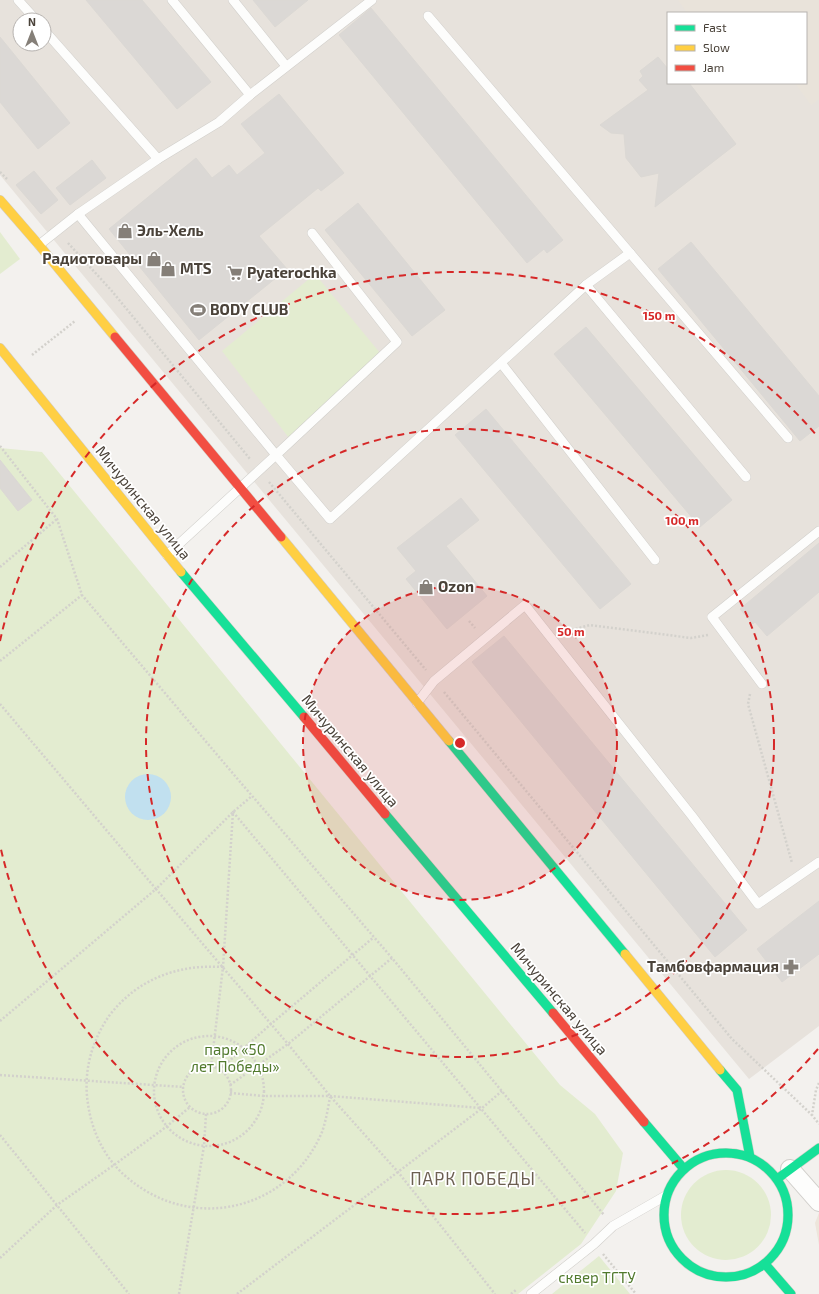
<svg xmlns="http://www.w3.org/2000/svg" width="819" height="1294" font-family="'Exo 2',sans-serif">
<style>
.residential{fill:#e7e2dc;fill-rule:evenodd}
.commercial{fill:#ede5db}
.education{fill:#e9e3da}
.green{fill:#e3ecd0}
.water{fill:#c1e0ef}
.building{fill:#dbd8d5;stroke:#dbd8d4}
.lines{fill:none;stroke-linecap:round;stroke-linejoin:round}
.lane-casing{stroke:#d1cfcb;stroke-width:10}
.street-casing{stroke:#d1cfcb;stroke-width:20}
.fast-casing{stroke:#d2cdc5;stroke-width:10}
.slow-casing{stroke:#d2cdc5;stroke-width:10}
.jam-casing{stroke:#d2cdc5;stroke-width:10}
.path{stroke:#d3d1cc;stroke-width:2.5;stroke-dasharray:2 2;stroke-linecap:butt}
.lane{stroke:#fdfdfc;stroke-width:9}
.street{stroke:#fdfdfc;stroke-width:18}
.fast{stroke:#16e098;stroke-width:9}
.slow{stroke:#ffcf43;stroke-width:9}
.jam{stroke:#f24e42;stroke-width:9}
.ring{fill:none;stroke:#d62828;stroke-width:2;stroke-dasharray:7 5}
.labels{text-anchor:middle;stroke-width:3.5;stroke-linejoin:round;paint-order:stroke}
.poi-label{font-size:15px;font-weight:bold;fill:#4a4239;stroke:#fff;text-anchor:start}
.street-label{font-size:15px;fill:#4a4239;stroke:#fff}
.park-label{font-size:15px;fill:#517a2d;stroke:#fff}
.quarter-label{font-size:17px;letter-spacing:1px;fill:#6c5f51;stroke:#fff}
.centre{fill:#d62828;stroke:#fff;stroke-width:2}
.ring-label{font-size:12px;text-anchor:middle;font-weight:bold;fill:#d62828;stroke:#fff;stroke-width:3.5;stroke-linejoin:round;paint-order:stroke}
</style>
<rect width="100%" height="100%" fill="#f3f1ee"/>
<path class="residential" d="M0,0H819V1026L749,1079L0,175ZM668,13H806V83H668ZM20,20H44V44H20Z"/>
<polygon class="commercial" points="819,1213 819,1245 815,1223"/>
<polygon class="education" points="678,0 819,0 819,99 811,105 795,83 806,83 806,13 687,13"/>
<g class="green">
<polygon points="0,232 20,259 0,274"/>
<polygon points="315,274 380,353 289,438 222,351"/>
<polygon points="0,448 42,452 560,1085 595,1114 623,1153 616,1191 581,1244 518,1294 0,1294"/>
<circle cx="726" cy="1215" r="45"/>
<polygon points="599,1256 630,1294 552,1294"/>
</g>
<circle class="water" cx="148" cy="797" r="23"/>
<g class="building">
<polygon points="86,0 142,0 211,82 177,109"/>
<polygon points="253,0 308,0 275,27"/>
<polygon points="371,8 563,240 547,253 544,249 527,263 339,35"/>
<polygon points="0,37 70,123 38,149 0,102"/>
<polygon points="658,57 668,69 668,83 689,83 736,144 655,207 659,173 641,177 626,158 624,134 611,133 600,125 648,90 639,80 643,76 640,71"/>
<polygon points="279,94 344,173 321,191 318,188 259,236 287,269 199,340 109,229 196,158 212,178 229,165 237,175 265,153 241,124"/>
<polygon points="92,160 106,178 70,205 56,188"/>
<polygon points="34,171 58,200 41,214 16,185"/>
<polygon points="358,203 445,310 412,336 325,230"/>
<polygon points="691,242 819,396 819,426 800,441 658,269"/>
<polygon points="586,327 732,500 700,527 554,354"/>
<polygon points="486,409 631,584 600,609 455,435"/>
<polygon points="0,460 32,500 18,511 0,488"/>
<polygon points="461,498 479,520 446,546 487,596 447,629 406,579 416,571 397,548"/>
<polygon points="819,543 819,592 767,636 755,622 753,624 740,609"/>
<polygon points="504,636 747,930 715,957 472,662"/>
<polygon points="819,901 819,954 782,982 757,949"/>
</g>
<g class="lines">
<defs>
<g id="lane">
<polyline points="18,0 36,20"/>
<polyline points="172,0 250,95"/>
<polyline points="233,0 286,66"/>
<polyline points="44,30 158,159"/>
<polyline points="78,214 158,159 219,122 250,95 372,0"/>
<polyline points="312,233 397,342 276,455 330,519 586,285 630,253 428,16"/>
<polyline points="39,245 78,214 276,455 167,555"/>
<polyline points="630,253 788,438"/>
<polyline points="586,285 746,477"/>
<polyline points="501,363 655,560"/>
<polyline points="762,684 712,617 819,531"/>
<polyline points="417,703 434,681 525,605 692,816 758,904 819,862"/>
<polyline points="531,1294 594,1244 613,1226 667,1195"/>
</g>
<polyline id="street" points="790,1169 819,1202"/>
<g id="fast">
<polyline points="181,572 304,717"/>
<polyline points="449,741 625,954"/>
<polyline points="385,814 553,1013"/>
<polyline points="720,1070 737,1090 750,1157"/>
<polyline points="644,1122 684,1169"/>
<circle cx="726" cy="1215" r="62"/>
<polyline points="777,1179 819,1148"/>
<polyline points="765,1264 791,1294"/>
</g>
<g id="slow">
<polyline points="0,200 39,245 115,337"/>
<polyline points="0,348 181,572"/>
<polyline points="281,537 449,741"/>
<polyline points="625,954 720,1070"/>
</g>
<g id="jam">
<polyline points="115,337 281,537"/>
<polyline points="304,717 385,814"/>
<polyline points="553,1013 644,1122"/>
</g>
</defs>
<use href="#lane" class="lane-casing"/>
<use href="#street" class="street-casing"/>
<use href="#fast" class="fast-casing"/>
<use href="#slow" class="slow-casing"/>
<use href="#jam" class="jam-casing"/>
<g class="path">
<polyline points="0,172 7,179"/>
<polyline points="68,243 111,290 250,459"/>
<polyline points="32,355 75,321"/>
<polyline points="0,446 57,519 82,595 241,783 392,958 604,1215"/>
<polyline points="269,482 426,670"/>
<polyline points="0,567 57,519"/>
<polyline points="469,621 475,628"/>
<polyline points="564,632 590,625 691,638 708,635"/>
<polyline points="0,661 82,595"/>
<polyline points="444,692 732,1039 812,1115"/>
<polyline points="750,694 748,704 792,863"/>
<polyline points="0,704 156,889 233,812 252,796"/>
<path d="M223,967C178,964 137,979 109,1016C91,1042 83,1073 88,1104C92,1133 106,1161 129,1179C194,1233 289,1210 322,1132C326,1121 328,1108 330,1097"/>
<polyline points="0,1021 156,889 288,1044 330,1096 398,1172 495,1294"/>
<circle cx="209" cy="1091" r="55"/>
<circle cx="207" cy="1090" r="24"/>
<polyline points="211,1067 223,967 233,812 585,1233"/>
<polyline points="219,1070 271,1024 374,937"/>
<polyline points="0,1075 184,1087"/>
<polyline points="819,1083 816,1090 812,1115 819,1124"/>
<polyline points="230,1085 288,1044 392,958"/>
<polyline points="230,1093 264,1096 330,1096 481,1108"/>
<polyline points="0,1135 129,1294"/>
<polyline points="603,1254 636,1294"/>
<polyline points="0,1258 57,1205 114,1165 166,1127 190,1107"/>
<polyline points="179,1294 204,1146 206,1114"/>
<polyline points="237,1294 481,1109 502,1091"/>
<polyline points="511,1294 516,1290"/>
</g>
<use href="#lane" class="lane"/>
<use href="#street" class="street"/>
<use href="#fast" class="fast"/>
<use href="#slow" class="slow"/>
<use href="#jam" class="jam"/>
</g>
<circle cx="460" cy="743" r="157" fill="#d62828" fill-opacity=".12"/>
<g class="ring">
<circle cx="460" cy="743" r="157"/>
<circle cx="460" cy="743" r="314"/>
<path d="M818 1049A471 471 0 0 1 0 845M0 641A471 471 0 0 1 818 437"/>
</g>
<defs>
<symbol id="shop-bare" viewBox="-9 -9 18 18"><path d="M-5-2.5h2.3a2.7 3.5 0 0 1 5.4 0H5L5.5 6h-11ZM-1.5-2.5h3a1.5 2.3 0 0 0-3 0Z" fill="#857f78" stroke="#fff" stroke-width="2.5" paint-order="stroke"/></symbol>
<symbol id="supermarket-bare" viewBox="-9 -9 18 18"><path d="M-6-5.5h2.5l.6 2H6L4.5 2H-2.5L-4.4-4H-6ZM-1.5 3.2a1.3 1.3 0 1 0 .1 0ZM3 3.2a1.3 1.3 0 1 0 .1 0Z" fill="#857f78" stroke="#fff" stroke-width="2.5" paint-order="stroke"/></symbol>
<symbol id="stadium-bare" viewBox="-9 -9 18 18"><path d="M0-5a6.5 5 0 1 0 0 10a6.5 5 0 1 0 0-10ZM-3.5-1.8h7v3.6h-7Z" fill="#857f78" stroke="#fff" stroke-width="2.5" paint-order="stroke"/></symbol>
<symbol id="pharmacy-bare" viewBox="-9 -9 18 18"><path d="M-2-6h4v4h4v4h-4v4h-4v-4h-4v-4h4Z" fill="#857f78" stroke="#fff" stroke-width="2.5" paint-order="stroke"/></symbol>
</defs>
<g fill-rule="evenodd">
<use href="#shop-bare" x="114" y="220" width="22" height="22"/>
<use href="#shop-bare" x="143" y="248" width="22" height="22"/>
<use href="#shop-bare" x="157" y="258" width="22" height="22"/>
<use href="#supermarket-bare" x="224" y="262" width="22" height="22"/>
<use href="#stadium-bare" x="187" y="299" width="22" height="22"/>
<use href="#shop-bare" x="415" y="576" width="22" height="22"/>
<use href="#pharmacy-bare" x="780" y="956" width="22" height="22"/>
</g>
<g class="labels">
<g class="poi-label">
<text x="137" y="236">Эль-Хель</text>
<text x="142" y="264" text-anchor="end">Радиотовары</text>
<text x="180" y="274">MTS</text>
<text x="247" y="278">Pyaterochka</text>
<text x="210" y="315">BODY CLUB</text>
<text x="438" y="592">Ozon</text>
<text x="779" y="972" text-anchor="end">Тамбовфармация</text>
</g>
<g class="street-label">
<text transform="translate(143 503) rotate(51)" y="5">Мичуринская улица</text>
<text transform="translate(350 751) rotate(50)" y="5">Мичуринская улица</text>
<text transform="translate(559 999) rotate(50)" y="5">Мичуринская улица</text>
</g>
<g class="park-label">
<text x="235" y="1055">парк «50<tspan x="235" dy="17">лет Победы»</tspan></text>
<text x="597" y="1283">сквер ТГТУ</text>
</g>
<g class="quarter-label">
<text x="473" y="1185">ПАРК ПОБЕДЫ</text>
</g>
</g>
<circle cx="460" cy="743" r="6" class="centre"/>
<g class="ring-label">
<text x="659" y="320">150 m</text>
<text x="682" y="525">100 m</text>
<text x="571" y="636">50 m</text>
</g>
<rect x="667" y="12" width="140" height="72" fill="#ffffff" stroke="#b7b3b0"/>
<rect x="675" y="25" width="20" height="6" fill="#16e098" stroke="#b7b3b0"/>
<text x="703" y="32" font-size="12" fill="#4a4239">Fast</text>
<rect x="675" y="45" width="20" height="6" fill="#ffcf43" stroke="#b7b3b0"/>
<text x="703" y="52" font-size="12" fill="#4a4239">Slow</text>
<rect x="675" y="65" width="20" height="6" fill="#f24e42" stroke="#b7b3b0"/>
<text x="703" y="72" font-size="12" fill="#4a4239">Jam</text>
<g transform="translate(32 32)"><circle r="19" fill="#ffffff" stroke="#b7b3b0"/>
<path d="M0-3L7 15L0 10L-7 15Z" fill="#857f78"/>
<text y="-6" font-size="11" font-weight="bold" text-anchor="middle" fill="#4a4239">N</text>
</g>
</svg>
